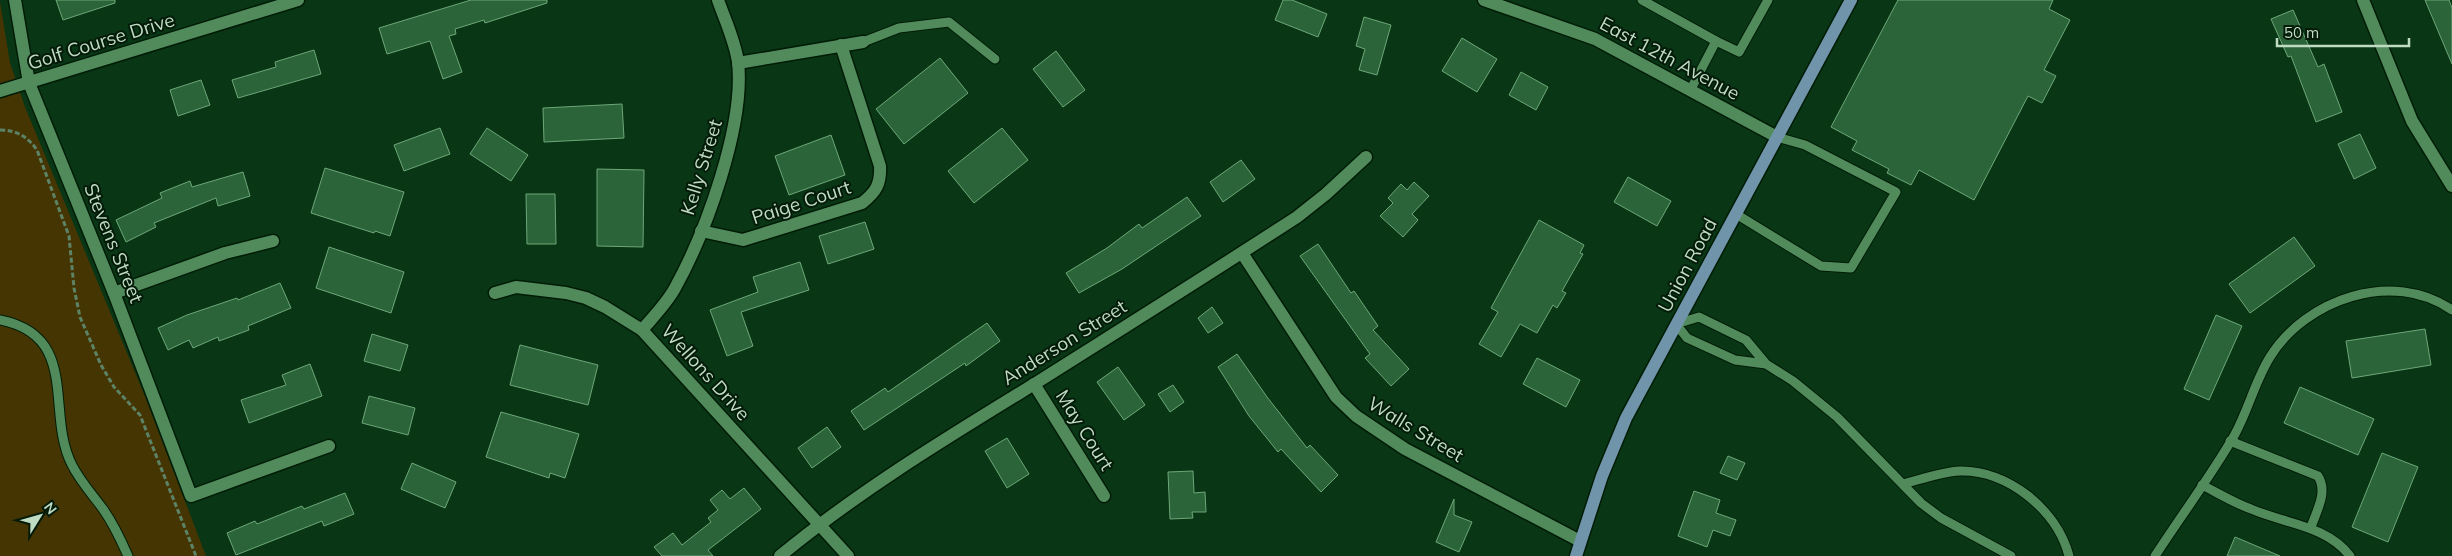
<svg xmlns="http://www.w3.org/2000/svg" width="2452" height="556" font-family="Mulish,sans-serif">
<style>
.green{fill:#453503}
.building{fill:#2b6438;stroke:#6da777}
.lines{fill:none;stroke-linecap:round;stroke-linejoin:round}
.service-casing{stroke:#001c06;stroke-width:11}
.minor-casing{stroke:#001c06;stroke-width:15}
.primary-casing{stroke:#001c06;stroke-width:15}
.path{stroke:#5d8366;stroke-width:3;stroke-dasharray:5 2.5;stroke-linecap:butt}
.service{stroke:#518b5c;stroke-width:9}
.minor{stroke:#518b5c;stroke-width:12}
.primary{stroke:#7095ab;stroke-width:12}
.labels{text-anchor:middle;stroke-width:4;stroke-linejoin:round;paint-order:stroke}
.street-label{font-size:19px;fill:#bfdcc3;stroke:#041b09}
</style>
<rect width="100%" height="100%" fill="#093716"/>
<polygon class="green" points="0,2 10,63 25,107 144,394 206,556 0,556"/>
<g class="building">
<polygon points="56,0 115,0 115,3 63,20"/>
<polygon points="471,0 547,0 547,3 485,23 484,20 455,29 456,34 449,36 462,72 443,79 430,41 387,54 379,28"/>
<polygon points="1283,0 1292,0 1327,14 1318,37 1275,20"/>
<polygon points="1898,0 2053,0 2049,9 2070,20 2044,70 2056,76 2042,103 2028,96 1974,200 1919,170 1911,185 1887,173 1889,169 1852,150 1857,141 1831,127"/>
<polygon points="2425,0 2449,0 2452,8 2452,64"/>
<polygon points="2293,10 2318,67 2324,64 2342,112 2316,122 2291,56 2288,57 2271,19"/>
<polygon points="1364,17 1391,25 1377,75 1359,70 1365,49 1356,46"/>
<polygon points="1462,38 1497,59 1477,92 1442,71"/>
<polygon points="314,50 321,74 238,98 232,80 276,67 275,62"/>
<polygon points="1056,51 1085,90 1063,107 1033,69"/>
<polygon points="940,58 968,93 904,144 876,109"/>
<polygon points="1521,72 1548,87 1536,110 1509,95"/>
<polygon points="201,80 210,105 178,116 170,90"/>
<polygon points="622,104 624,138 544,142 543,108"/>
<polygon points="440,128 450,154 404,171 394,145"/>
<polygon points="487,128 528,155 511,181 470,154"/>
<polygon points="1002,128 1028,160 974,203 948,171"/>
<polygon points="2360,134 2376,168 2354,179 2338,144"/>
<polygon points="831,135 845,175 789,195 775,156"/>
<polygon points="1241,160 1255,179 1223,202 1210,182"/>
<polygon points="325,168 404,192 390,236 375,231 374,233 311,213"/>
<polygon points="597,169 644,170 643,247 597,246"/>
<polygon points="243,172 250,196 218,206 216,198 154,223 156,227 126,242 116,220 162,198 160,193 190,181 192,187"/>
<polygon points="1628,177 1671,201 1657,226 1614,202"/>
<polygon points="1414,182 1429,196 1412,214 1418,220 1403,237 1380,216 1393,203 1388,198 1401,184 1407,190"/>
<polygon points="526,194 555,194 556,244 527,244"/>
<polygon points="1187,197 1201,216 1122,269 1079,293 1066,273 1107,248 1139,224 1142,228"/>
<polygon points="1539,220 1584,245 1580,253 1583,254 1562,291 1566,293 1557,308 1553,305 1537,333 1520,324 1501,357 1479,344 1498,312 1491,308"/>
<polygon points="865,222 874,249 828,264 819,236"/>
<polygon points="2294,237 2315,266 2250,313 2229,284"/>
<polygon points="1318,244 1351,293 1354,291 1378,326 1373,330 1409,369 1391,386 1365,358 1370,354 1300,256"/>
<polygon points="329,247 404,272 391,313 316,288"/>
<polygon points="800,262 809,290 741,312 753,346 727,356 710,310 758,292 753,277"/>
<polygon points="280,283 291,308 248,326 249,330 219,341 218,337 193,348 189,340 168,350 158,328 187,315 237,298 238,300"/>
<polygon points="1212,307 1223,323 1208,333 1198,318"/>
<polygon points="2216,315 2242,326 2209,400 2184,389"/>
<polygon points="987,323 1000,341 966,366 965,363 864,430 851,411 885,388 888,392"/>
<polygon points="2425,329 2431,365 2352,378 2346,341"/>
<polygon points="372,334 408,345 400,371 364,361"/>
<polygon points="520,345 598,365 588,405 510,385"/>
<polygon points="1237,354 1267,397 1307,448 1310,445 1338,475 1321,492 1281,449 1278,452 1249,416 1218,367"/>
<polygon points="1537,358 1580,380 1566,407 1523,384"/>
<polygon points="310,364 322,396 249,423 241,400 286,385 282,375"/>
<polygon points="1118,367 1145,405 1124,420 1097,382"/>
<polygon points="1173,385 1184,402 1170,412 1158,394"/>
<polygon points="2300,387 2374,419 2358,455 2284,423"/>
<polygon points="369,396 415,408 408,435 362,423"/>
<polygon points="501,412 579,434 565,478 550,473 549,478 486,457"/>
<polygon points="827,427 841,447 812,468 798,448"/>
<polygon points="1007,438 1029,474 1007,488 985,451"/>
<polygon points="2382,453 2418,467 2388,542 2352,527"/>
<polygon points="1728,456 1745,463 1737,480 1720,473"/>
<polygon points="412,463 456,482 445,508 401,489"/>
<polygon points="1193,471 1194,493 1205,492 1206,512 1192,512 1193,518 1170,519 1168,472"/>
<polygon points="744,488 761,509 708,550 713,556 662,556 654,547 673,533 682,545 711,522 708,518 718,510 710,500 722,490 730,499"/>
<polygon points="1694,491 1720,500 1716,513 1736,520 1730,536 1713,530 1707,547 1678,536"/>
<polygon points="345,493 354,514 324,526 322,521 236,555 227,533 255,521 257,524 302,506 304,509"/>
<polygon points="1454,499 1454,515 1472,522 1459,552 1436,542"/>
<polygon points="2235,537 2280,556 2227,556"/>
</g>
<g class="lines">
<defs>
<g id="service">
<polyline points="1642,0 1716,41"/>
<polyline points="863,42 899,28 949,22 995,59"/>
<polyline points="1691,89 1716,41 1739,52 1768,0"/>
<polyline points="1736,214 1821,266 1851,268 1896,192 1805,145 1777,137"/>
<path d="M0,320C81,336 45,413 72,465C80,481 92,494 103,509C113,523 121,540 128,556"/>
<polyline points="1766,364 1735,360 1687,338 1676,324 1699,317 1746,340 1766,364 1793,381 1837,417 1921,503 1941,518 2011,556"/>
<path d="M2230,441L2318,476C2328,492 2317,510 2311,527"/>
<path d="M1903,484C1922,479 1941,472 1960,471C2008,470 2057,510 2069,556"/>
<path d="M2202,485C2218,493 2234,503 2251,509C2285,524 2326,525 2350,556"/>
<path d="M2155,556C2181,516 2210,477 2234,436C2248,411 2255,381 2270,357C2306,299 2393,269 2452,310"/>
</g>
<g id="minor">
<polyline points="15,0 29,83 114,293 191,496 329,446"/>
<polyline points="1484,0 1595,39 1777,137"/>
<polyline points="2363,0 2412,121 2452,186"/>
<polyline points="738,63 863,42"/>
<polyline points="0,91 298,0"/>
<path d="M701,231L743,240L862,203C876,192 881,184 880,166L841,45"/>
<polyline points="1242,253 1336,397 1356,416 1405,449 1580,541"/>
<polyline points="114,293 225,253 273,241"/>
<polyline points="495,293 516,287 566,293 586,298 605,307 642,330 848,556"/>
<path d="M642,330C653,317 667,303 675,288C706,232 745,125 738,62C735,41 725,20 718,0"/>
<polyline points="1034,384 1104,496"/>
<path d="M780,556C860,490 948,437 1036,383C1123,328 1211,273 1297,217L1326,194L1366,157"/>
</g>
<polyline id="primary" points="1576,556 1602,476 1626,418 1851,0"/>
</defs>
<use href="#service" class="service-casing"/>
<use href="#minor" class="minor-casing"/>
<use href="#primary" class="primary-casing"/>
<path class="path" d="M0,130C17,130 28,137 37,150L69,236L74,288L80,317L101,365L114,387L140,415L196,556"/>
<use href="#service" class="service"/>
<use href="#minor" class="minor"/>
<use href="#primary" class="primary"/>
</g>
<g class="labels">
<g class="street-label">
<text transform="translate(101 41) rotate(-17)" y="7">Golf Course Drive</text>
<text transform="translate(1670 58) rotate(28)" y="7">East 12th Avenue</text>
<text transform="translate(701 167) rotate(-73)" y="7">Kelly Street</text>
<text transform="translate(801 202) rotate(-18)" y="7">Paige Court</text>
<text transform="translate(114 243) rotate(68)" y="7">Stevens Street</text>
<text transform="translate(1687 265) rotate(-62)" y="7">Union Road</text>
<text transform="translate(1064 342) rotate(-32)" y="7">Anderson Street</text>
<text transform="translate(706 372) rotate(48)" y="7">Wellons Drive</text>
<text transform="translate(1416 429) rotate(31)" y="7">Walls Street</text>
<text transform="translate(1085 430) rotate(58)" y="7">May Court</text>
</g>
</g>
<g transform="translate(40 516) rotate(53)" stroke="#041b09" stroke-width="4" paint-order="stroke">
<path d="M0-4L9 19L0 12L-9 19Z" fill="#bfdcc3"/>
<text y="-8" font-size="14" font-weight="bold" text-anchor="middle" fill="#bfdcc3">N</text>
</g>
<path d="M2277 38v8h132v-8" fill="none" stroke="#bfdcc3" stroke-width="2.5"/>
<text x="2284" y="38" font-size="15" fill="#bfdcc3" stroke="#041b09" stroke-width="4" paint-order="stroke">50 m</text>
</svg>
